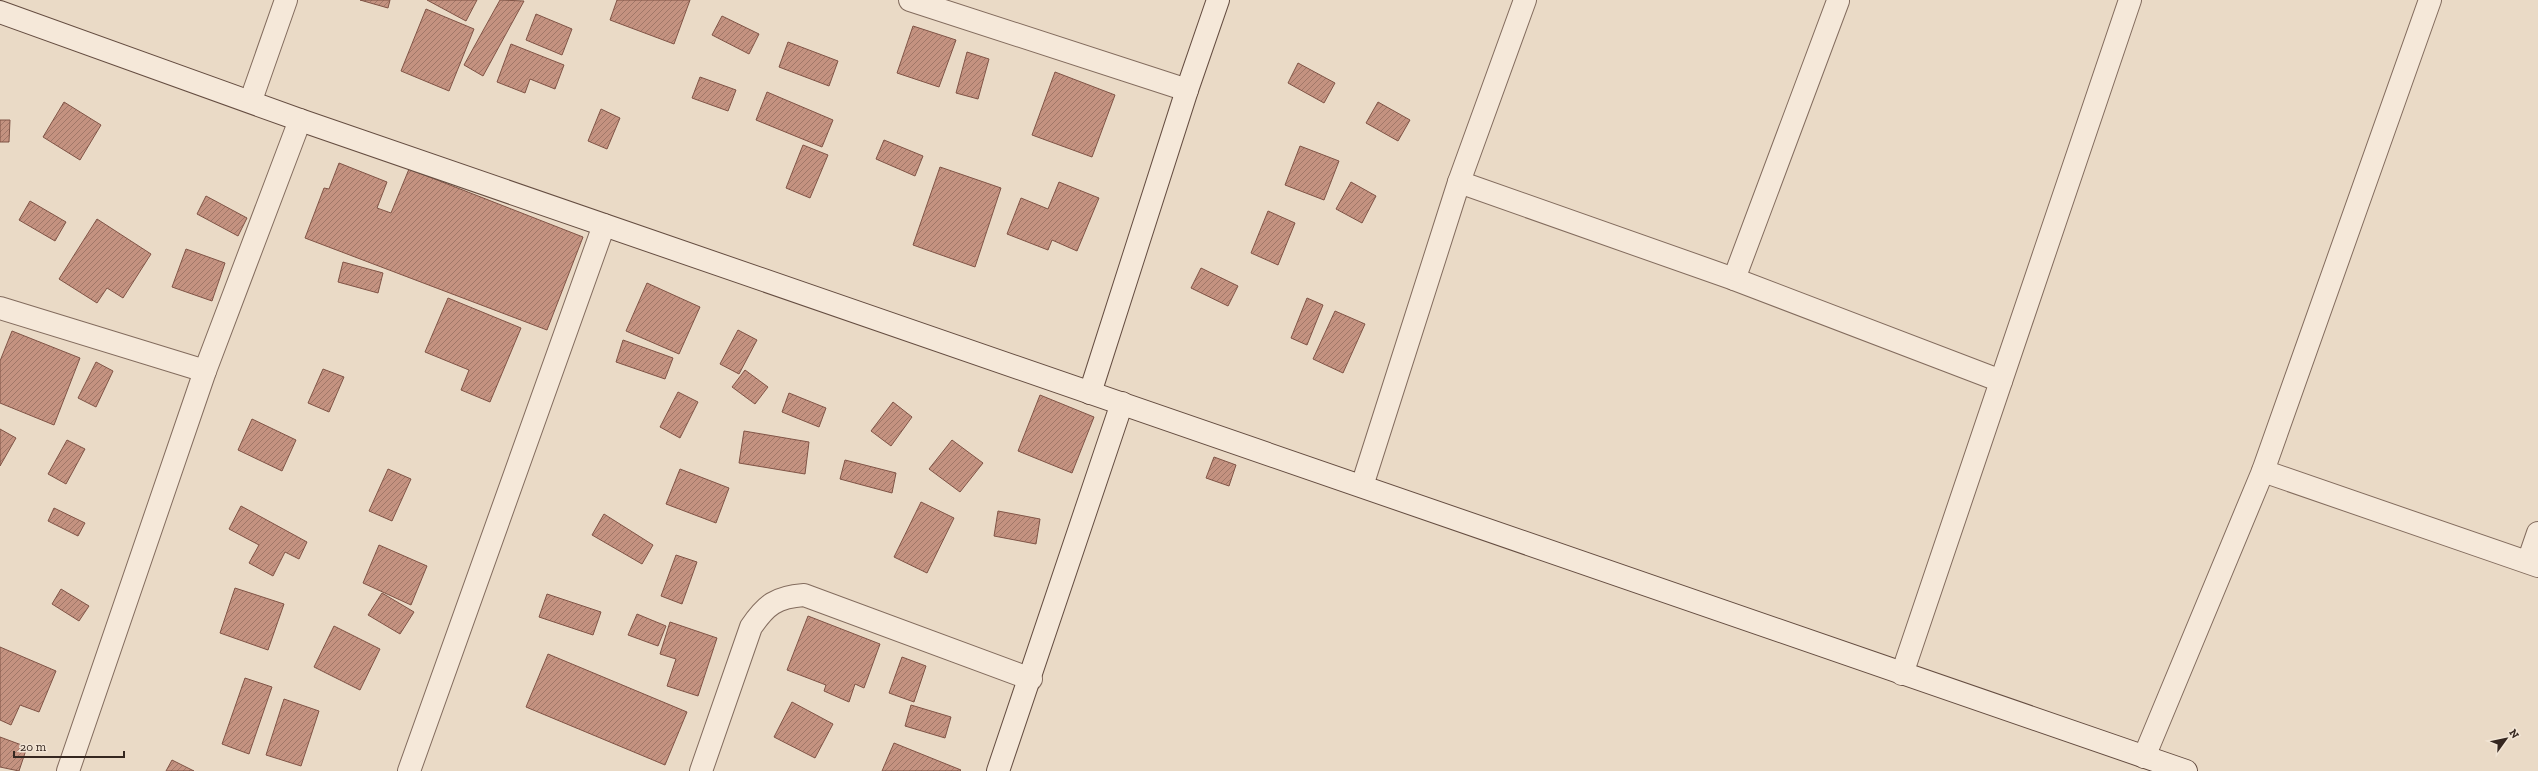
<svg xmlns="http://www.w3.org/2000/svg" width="2538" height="771" font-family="'Zilla Slab',serif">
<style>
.building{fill:url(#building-hatch);stroke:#805446}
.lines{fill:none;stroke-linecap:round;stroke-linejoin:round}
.street-casing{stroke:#836c5e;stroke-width:24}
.secondary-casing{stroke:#654d41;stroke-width:24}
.street{stroke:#f5e8d9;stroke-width:22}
.secondary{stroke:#f5e8d9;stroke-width:22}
</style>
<defs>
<pattern id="building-hatch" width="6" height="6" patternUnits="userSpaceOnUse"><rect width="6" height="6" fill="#c49280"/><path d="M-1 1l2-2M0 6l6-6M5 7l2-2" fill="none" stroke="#a07768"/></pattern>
</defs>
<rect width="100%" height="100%" fill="#eadac6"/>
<g class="building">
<polygon points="360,0 390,0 388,8"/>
<polygon points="427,0 477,0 466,21"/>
<polygon points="500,0 524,1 483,76 464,65"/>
<polygon points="617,0 690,0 674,44 610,20"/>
<polygon points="426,9 474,29 449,91 401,71"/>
<polygon points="536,14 572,29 562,55 526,40"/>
<polygon points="722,16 759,34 749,54 712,35"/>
<polygon points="913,26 956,40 939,87 897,73"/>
<polygon points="788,42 838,61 829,86 779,67"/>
<polygon points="511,44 564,65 555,89 530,79 525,93 497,82"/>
<polygon points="967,52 989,59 978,99 956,93"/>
<polygon points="1298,63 1335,83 1324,103 1288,83"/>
<polygon points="1055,72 1115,95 1092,157 1032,135"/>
<polygon points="700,77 736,90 728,111 692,98"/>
<polygon points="767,92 833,120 822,147 756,120"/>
<polygon points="64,102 101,125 80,160 43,137"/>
<polygon points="1378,102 1410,120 1398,141 1366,123"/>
<polygon points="601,109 620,118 607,149 588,141"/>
<polygon points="0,120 10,120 9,142 0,142"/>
<polygon points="884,140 923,156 915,176 876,159"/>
<polygon points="803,145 828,155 810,198 786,188"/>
<polygon points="1300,146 1339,161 1324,200 1285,185"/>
<polygon points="339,163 387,182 377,208 391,213 409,169 583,237 547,330 305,238 324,188 329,189"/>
<polygon points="940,167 1001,188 975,267 913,245"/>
<polygon points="1059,182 1099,198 1077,251 1052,240 1048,250 1007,234 1021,198 1048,209"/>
<polygon points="1351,182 1376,196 1362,223 1336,209"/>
<polygon points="206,196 247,218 238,236 197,214"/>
<polygon points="30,201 66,222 55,241 19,220"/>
<polygon points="1268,211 1295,223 1278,265 1251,253"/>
<polygon points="97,219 151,254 123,298 107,288 97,303 59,279"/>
<polygon points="186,249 225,263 212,301 172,287"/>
<polygon points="343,262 383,273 378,293 338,282"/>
<polygon points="1201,268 1238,286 1228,306 1191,288"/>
<polygon points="647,283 700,307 679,354 626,331"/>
<polygon points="448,298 521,328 490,402 461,390 469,370 425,352"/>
<polygon points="1307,298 1323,305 1307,345 1291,338"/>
<polygon points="1335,311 1365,324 1343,373 1313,359"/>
<polygon points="738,330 757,340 739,374 720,364"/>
<polygon points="12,331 80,358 54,425 0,403 0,361"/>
<polygon points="623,340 673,358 665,379 616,362"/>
<polygon points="96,362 113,371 96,407 78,398"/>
<polygon points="323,369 344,377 329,412 308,403"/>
<polygon points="745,370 768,387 755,404 732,387"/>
<polygon points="678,392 698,402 680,438 660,427"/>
<polygon points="789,393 826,408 819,427 782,412"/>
<polygon points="1040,395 1094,417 1072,473 1018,451"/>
<polygon points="893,402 912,417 891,446 871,431"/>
<polygon points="252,419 296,440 282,471 238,450"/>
<polygon points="0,429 16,438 0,466"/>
<polygon points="744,431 809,442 805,474 739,463"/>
<polygon points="67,440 85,449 66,484 48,474"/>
<polygon points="952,440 983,463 960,492 929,469"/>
<polygon points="1214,457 1236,465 1229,486 1206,478"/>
<polygon points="845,460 896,473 892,493 840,479"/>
<polygon points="388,469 411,479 392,521 369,511"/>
<polygon points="680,469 729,488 716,523 666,504"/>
<polygon points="921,502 954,518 927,573 894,557"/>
<polygon points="241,506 307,542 299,559 285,552 273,576 249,563 259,545 229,529"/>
<polygon points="54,508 85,523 78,536 48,521"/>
<polygon points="998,511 1040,519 1036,544 994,536"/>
<polygon points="604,514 653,545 642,564 592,535"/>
<polygon points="379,545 427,566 411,605 363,583"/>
<polygon points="676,555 697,562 682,604 661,596"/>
<polygon points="235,588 284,604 268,650 220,633"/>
<polygon points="61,589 89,606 79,621 52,604"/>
<polygon points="382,593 414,612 400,634 368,615"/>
<polygon points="547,594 601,612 593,635 539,617"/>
<polygon points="637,614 666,626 658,646 628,635"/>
<polygon points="808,616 880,644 864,688 855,684 849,702 824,691 826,685 787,670"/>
<polygon points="670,622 717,638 698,696 667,686 676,659 660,654"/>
<polygon points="334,626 380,649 360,690 314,667"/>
<polygon points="0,647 56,671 39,712 20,705 11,725 0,720"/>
<polygon points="548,654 687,712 665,765 526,707"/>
<polygon points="902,657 926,666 914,702 889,693"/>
<polygon points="245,678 272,687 249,754 222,744"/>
<polygon points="284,699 319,711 301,766 266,755"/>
<polygon points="792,702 833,724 815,758 774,737"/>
<polygon points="911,705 951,717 945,738 905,726"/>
<polygon points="0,737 27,747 19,771 0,767"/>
<polygon points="894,743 961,770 960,771 882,771"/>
<polygon points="172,760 194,771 166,771"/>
</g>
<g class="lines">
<defs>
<g id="street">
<polyline points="910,0 1187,90"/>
<polyline points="251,100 286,0"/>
<polyline points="1459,182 1734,279 2001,381"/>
<polyline points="1734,279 1838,1"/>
<polyline points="0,308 205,371"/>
<polyline points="2263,471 2538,566"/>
<polyline points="1362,486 1459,182 1525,0"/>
<polyline points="2528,562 2538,533"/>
<polyline points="1902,674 2130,0"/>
<polyline points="2144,757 2263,471 2430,0"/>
<polyline points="68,771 205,371 300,120"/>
<polyline points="409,771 604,225"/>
<path d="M701,771L751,627C766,605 776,597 804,595L1031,679"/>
</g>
<g id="secondary">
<polyline points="0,12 300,120 2186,771"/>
<polyline points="1090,393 1187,90 1218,0"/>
<polyline points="998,771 1122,403"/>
</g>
</defs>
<use href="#street" class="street-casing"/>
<use href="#secondary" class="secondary-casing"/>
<use href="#street" class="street"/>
<use href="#secondary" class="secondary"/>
</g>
<g transform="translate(2506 739) rotate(57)" stroke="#f2e5d5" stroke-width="3" paint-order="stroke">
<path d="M0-3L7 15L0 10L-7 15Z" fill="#352720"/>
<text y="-6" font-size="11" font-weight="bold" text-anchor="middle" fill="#352720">N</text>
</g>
<path d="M14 751v6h110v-6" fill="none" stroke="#352720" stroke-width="2"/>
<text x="20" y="751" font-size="12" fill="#352720" stroke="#f2e5d5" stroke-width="3" paint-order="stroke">20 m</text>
</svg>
